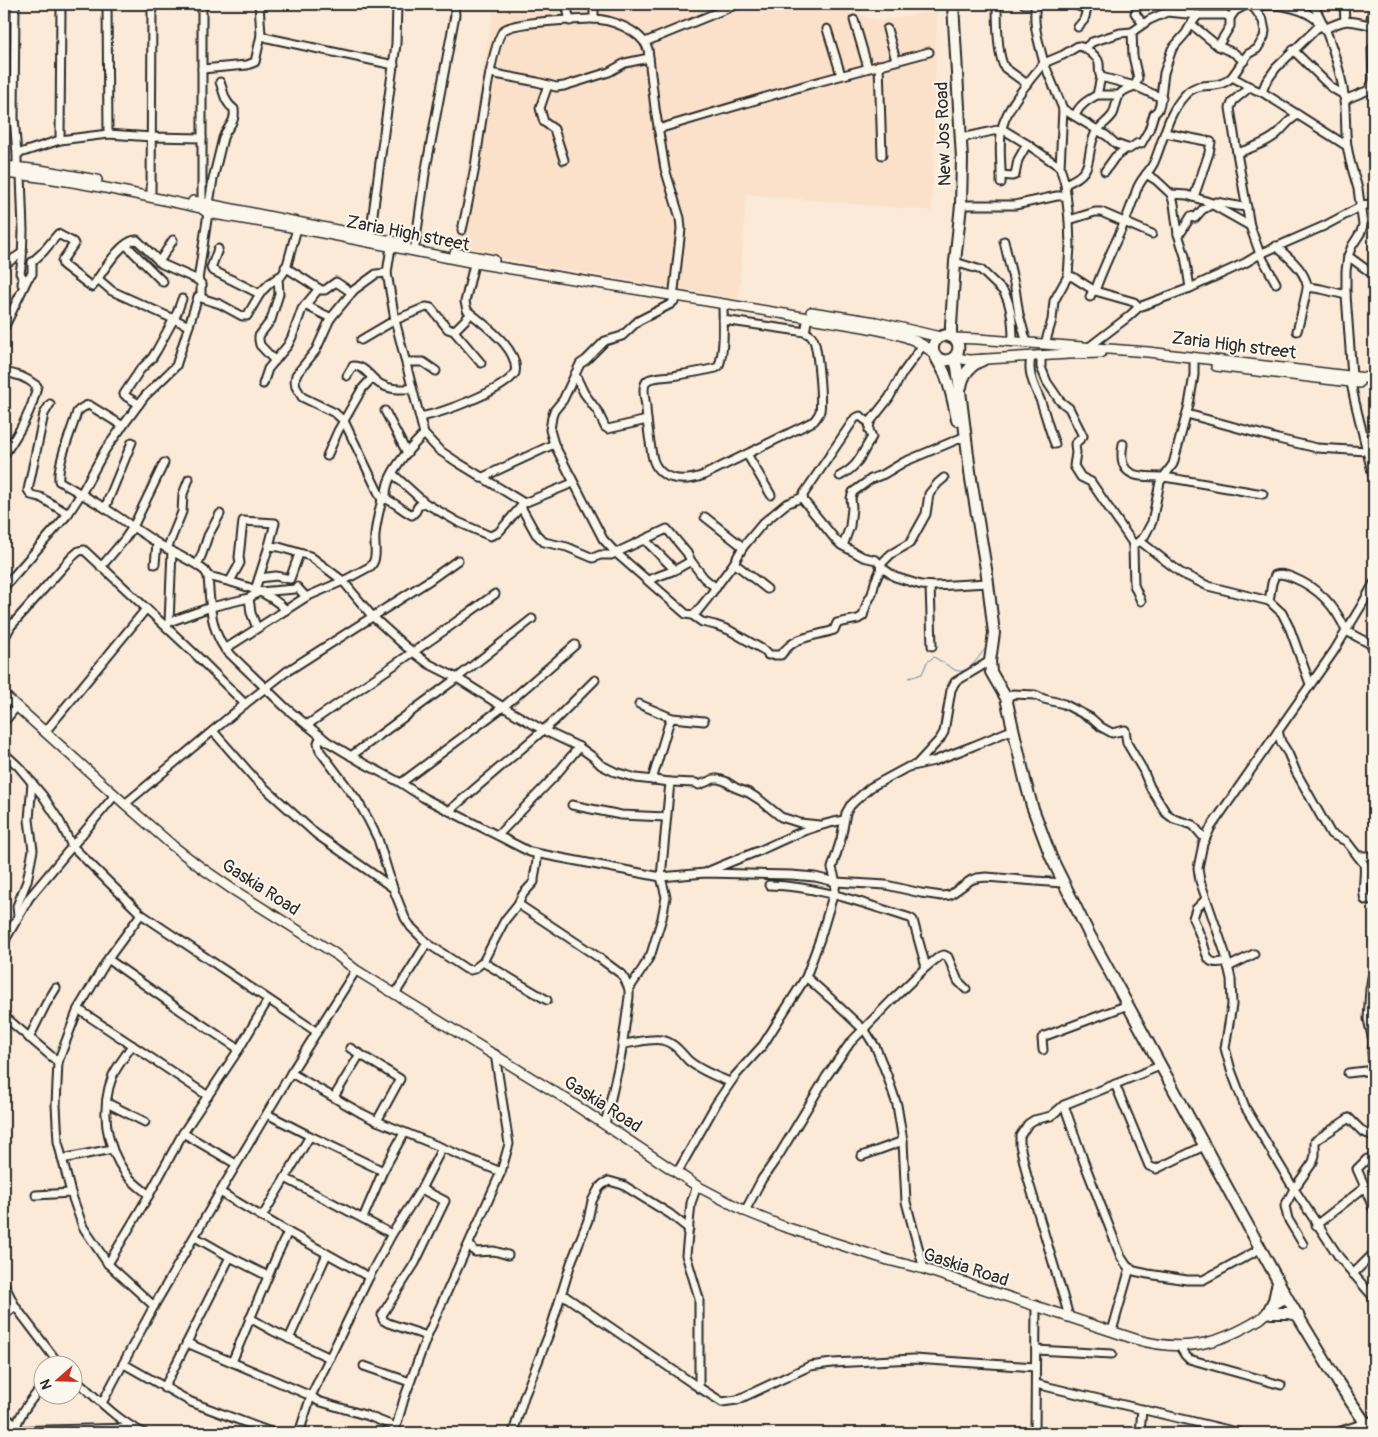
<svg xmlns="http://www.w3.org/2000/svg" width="1378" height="1437" font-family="Pangolin,sans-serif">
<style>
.built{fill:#fbe1ca}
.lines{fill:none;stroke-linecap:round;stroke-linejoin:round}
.stream{stroke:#5c8d90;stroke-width:1}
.minor-casing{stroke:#2b2b2b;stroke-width:11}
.major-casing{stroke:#2b2b2b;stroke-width:12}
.highway-casing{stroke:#2b2b2b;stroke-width:14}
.minor{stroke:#fbf7ec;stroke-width:7}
.major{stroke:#fbf7ec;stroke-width:9}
.highway{stroke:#fbf7ec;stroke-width:10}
.labels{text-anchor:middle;stroke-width:4;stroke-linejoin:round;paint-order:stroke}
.street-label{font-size:18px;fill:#2b2b2b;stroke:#fbf7ec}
</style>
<rect width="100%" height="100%" fill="#fbead8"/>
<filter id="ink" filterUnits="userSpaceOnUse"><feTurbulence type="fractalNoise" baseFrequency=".02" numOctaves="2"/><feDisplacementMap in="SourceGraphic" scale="10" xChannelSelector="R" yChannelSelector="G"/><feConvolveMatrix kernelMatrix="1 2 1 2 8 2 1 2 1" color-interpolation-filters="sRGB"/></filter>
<g filter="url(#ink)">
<polygon class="built" points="494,4 821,4 880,21 937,10 932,211 746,194 739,299 453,250"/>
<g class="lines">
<path class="stream" d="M909,678L922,674L927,662L934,657C941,661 948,666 955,670C968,676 978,657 985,649"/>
<defs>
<g id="minor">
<polyline points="15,4 14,118 17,154"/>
<polyline points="107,4 108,134"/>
<polyline points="566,4 570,21"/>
<path d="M997,4C997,18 997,57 1005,68L1027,84"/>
<polyline points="1024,4 1034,4"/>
<polyline points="1072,4 1087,9 1084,20 1078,27"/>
<polyline points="1138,4 1135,13 1143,24"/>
<path d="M1312,4C1326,23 1341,71 1344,95C1346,112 1345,129 1347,146"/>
<polyline points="1344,4 1345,21"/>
<path d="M1252,6L1255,9C1269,0 1300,8 1313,17C1316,19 1319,22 1321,25"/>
<polyline points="1255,9 1263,21 1265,31 1264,37 1260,44 1257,49 1248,54 1232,77 1256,90 1262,92 1347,146 1350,161 1358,189 1363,225 1361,232 1352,246 1348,256 1346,271 1346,295 1352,376"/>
<polyline points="1230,18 1230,26 1218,46 1234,53 1244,61"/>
<polyline points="594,19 594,4"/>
<polyline points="854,20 868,68"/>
<polyline points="1191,24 1218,46"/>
<polyline points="1372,26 1371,18 1374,6"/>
<polyline points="827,29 841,75"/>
<polyline points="887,29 896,60"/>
<polyline points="261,35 268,38 394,65"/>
<polyline points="645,42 738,4"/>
<path d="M1085,48C1090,52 1099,58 1099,64C1100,70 1098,72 1101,77L1135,86L1162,98"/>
<polyline points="1293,50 1332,88 1344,95"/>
<polyline points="879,65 882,155"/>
<polyline points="202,69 247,65 255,62 261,35 259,4"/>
<polyline points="490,73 537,82 556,87 564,86 609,72 625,63 649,58"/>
<polyline points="1101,77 1097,95 1119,95"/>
<polyline points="548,85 540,108 544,122 554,129 564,160"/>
<path d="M1262,92L1266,82L1276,68L1317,28L1321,26L1325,29C1349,17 1349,21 1374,26"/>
<polyline points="1344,102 1349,98 1369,90 1373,81 1372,49 1374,48"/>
<polyline points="1063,109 1107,136 1116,144 1127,148"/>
<path d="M1075,116C1079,105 1088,100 1097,95"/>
<polyline points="658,129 810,84 929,52"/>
<polyline points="1165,133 1211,142 1209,153 1194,197"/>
<polyline points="961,138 1002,129 1027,144 1060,167"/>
<polyline points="60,140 61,4"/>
<polyline points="1237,153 1230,108 1233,101 1250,87"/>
<polyline points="17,167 17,154 60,140 108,134 152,137 202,138"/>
<polyline points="1105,171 1115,157 1127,148 1129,149 1138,143 1141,144 1149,130 1154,114 1158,110 1160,104 1164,73 1172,49 1186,33 1191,24 1198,15"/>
<polyline points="1146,174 1156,180 1171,194 1174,204 1178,234 1185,256 1190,288"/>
<polyline points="21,175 23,231 22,260 20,273 23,278 22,284"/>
<polyline points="1001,175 1012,176 1015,175 1018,160 1027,144"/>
<path d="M1001,183C1002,165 998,146 1002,128C1007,107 1030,79 1044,63C1039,43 1032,24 1036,4"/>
<path d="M1065,184C1097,171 1084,158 1095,134C1099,126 1108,122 1113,114C1116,108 1116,98 1121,93C1125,89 1130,88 1135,86L1138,78L1133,56L1132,32"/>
<polyline points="1171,194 1187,195 1212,203"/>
<polyline points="151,197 152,4"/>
<polyline points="202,202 202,4"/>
<path d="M209,204L213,179L223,138C227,126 236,124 234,109C224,102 224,92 220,82"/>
<polyline points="1211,204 1250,226"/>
<polyline points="961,205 1015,205 1057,196 1066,196"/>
<polyline points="4,216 4,219"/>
<polyline points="1069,220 1095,212 1101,212 1152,234"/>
<path d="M462,230C467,209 471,188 475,167C478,146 492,38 504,30C516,21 573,20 590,19C609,18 641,30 648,49L655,108L665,169L680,218L681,229L674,290"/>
<polyline points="1178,234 1182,231 1191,216 1195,218 1202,210 1216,202 1238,206 1247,207"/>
<polyline points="370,236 396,44 397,4"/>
<polyline points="1004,241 1015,288 1019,315 1027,343"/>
<polyline points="126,245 163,282"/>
<polyline points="415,246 425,174 455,15 454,4"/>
<path d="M1276,246C1287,256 1304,269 1307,285C1308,288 1299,324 1297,331"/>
<polyline points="391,247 387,273 395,320 424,434 439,450 457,462 524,503"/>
<polyline points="218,249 211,268 212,270 260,294"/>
<polyline points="1348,256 1374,275"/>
<polyline points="159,262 173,240"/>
<path d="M955,262L981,270L1003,291C1012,304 1013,326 1013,341"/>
<polyline points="4,265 22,253"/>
<polyline points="285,267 321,290 325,290 336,282 351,292"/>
<polyline points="1068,276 1070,246 1069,220 1065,184 1060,167 1063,109 1044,63 1063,55 1078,46 1085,48 1092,42 1120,33 1132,32 1149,20 1167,12 1198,15 1226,15 1230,18 1235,11 1248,4"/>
<polyline points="98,279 112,291 189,326"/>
<polyline points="1276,283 1260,254 1324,226 1360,207 1374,202"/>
<polyline points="1308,287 1321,289 1346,295"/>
<path d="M675,296V300L671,304L638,321L622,336L605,341L586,360L580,364L563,400L554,411L552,417L550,430L554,444L603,539L615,552L686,614L692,615L702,622L715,625L729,630L767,652L768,655H781C795,635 814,637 834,630L837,623L858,619L863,616L867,603L872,594L875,582L880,571L881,564L891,554L910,543L926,514L929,494L938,483L944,478"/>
<polyline points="198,297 220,304 242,316 247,316 261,292 270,283 282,275 286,269 297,228"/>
<path d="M1090,297L1092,292L1095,291C1101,273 1109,256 1117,239C1123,226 1129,213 1133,200C1135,197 1135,193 1137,189C1141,178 1151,171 1155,160C1164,138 1168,113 1185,95C1200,78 1215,93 1232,77"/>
<polyline points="305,305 331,318"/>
<path d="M723,320L799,331C806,332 812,334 814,341C818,351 822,401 820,411C819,415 816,418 814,421L704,475C683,483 657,481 652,455C651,449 650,442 649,436C648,426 646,416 646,406C645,399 641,385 648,380C654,376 671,377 678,375C691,373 703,371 716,368L719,366C725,346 723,324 723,304"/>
<path d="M4,328L28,278L32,274V262L43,252L58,234L73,242L74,244L62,261L63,265L92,287C101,275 121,239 137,240L162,264L198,280"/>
<polyline points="453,330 481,363"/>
<polyline points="805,332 808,317"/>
<polyline points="361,340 395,320 426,307 431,308 448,329 451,330 456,329 471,314"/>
<polyline points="1045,344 1052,320 1054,301 1068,276 1073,277 1095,291 1134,302 1139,307"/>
<path d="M1089,347L1128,317L1139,307L1190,288L1245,263L1260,254L1250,226L1237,153C1249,149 1268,142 1277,134C1285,127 1289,119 1298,115"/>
<polyline points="1041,356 1041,367 1047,382 1060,401 1069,408 1083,436 1075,444 1076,453 1074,466 1081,477 1091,482 1132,542 1133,547 1134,585 1141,601"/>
<path d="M1031,357C1027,374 1035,387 1041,402C1046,416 1049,430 1055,444"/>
<polyline points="275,361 260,345 259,340 259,336 271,320 279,294 278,277"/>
<polyline points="406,362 423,362 436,371"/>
<path d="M4,373C17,373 27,378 37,386C32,412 18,434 4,455"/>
<polyline points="575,374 584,393 598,412 605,427 608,429 647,420"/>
<path d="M347,376L353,366C366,366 370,378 380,384C390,390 400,389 412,389"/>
<polyline points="1351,383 1355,402 1374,480"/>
<polyline points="263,384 268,369 288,345 292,337 302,309 317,291 318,288"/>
<polyline points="50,404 44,414 28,490 31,495 40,497 68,514"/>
<polyline points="139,404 127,397 124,394 140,370 152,358 157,350 177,313 182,299"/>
<polyline points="385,411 407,453"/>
<polyline points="1187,414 1278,439 1317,448 1367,451"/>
<path d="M420,417C442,413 503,391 515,373C520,349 484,325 467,310L465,302L475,260"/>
<path d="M123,426L89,405C84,406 81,408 77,412C72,431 57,462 59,481L105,508L157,543L197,565L205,571L208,576C235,583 266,589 286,610"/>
<path d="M1123,444C1121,455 1120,469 1133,474C1141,478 1154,476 1164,477C1197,482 1230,489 1263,494"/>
<polyline points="747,454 771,495"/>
<polyline points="327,456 338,431 362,389 372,378"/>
<polyline points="393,474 425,503 458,522 490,536 498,533 524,503 573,483"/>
<path d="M840,476C860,465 860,456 872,437L869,430L870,422L889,398L902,374L923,345"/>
<polyline points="481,478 554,444"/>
<polyline points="803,497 804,501 835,539 841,545 863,557 876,560 884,569 895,577 921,585 935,586 988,583"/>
<path d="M386,499C396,503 402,510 412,515L416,511C417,506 420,504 425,503"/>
<polyline points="382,500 344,421 335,413 302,397 296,387 295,381 296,375 316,350 330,319 354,290 376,274 387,273"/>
<polyline points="521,507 536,534 544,542 567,547 593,558 600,555 611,555 667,529 687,553 691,561 704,578 716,588"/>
<polyline points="105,508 132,442"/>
<polyline points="705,517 743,547"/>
<polyline points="645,540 675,570"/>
<path d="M1140,541L1181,573L1208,586L1269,601L1272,583L1275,575C1282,573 1286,575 1294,578C1318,588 1336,607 1346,631L1374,646"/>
<polyline points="1137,543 1144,537 1152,522 1160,482 1173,464 1189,405 1194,375 1194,363"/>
<polyline points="269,546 279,547 310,556 343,581 372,616 405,646 429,664 457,678 503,707 543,730 579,747 593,757 601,765 615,772 636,778 670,782 661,877 666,897 662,918 651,954 643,968 629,989"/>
<polyline points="843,546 850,526 852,508 851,498 853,492 871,479 884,474 904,462 961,438"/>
<polyline points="167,549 182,512 183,494 189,479"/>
<polyline points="734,563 767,589"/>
<polyline points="155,564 157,543"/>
<polyline points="197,565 202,554 208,536 220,514"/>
<polyline points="101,567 124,540 133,527 164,463"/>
<path d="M208,576C210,602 210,628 225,649L286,708L328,742L363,763L401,783L424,798L530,852L661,877L705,873L791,875L815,877L836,882L886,885L921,893L942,896L950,895L971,880L977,878L986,877L1062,883"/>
<polyline points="259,578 276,576 290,579 299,554"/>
<polyline points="648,580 675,570 691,561"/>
<polyline points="230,581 240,563 239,557 243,521 275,523 269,546 255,590"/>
<polyline points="1374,583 1363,603 1334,651 1211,827 1203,844 1198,868 1200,881 1225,953 1231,979 1232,1005 1225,1048 1231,1070 1245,1107 1294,1189 1339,1257 1374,1298"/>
<polyline points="930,586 932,646"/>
<polyline points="4,587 68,514 81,494 105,450 145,396 176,366 198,297 201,295 201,286 202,285 198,280 208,213"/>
<polyline points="249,598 251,613 257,628"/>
<polyline points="1269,601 1282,613 1290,629 1310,684"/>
<polyline points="692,615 696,613 708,598 734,563 743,547 763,523 786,504 803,497 803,495 855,418 860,416 868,422 870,422"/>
<polyline points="169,622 211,607 249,598 259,592 295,589 297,587 306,597"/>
<polyline points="168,624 169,622 172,551"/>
<polyline points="4,639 11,626 72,557 79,551 84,550 196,655 245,704"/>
<path d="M225,649L306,597L343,581L371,566C378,558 374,546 375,535C376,523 379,511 382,500L386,499C386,495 386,490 387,487C391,468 411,447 424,434"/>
<polyline points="1006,698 1013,694 1035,695 1044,699 1064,704 1091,718 1101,727 1112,733 1125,730 1127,743 1143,770 1150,787 1166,813 1174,819 1193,825 1205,839"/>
<polyline points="639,704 672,718"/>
<polyline points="4,722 17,706"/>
<polyline points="307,725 435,637 495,594"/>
<polyline points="213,731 255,779 316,834 393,888"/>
<path d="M1278,731L1281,742L1288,753L1296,772L1331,834L1346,841L1364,864C1366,876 1361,888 1365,900L1367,898L1374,902"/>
<polyline points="45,732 146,609"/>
<path d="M321,736L318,743L320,751L357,800L368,819L378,839L393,888L405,918L411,927L427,943L466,969L470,970L474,969L483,962L505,920L518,904L523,894L534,882C534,872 538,864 537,854"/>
<polyline points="4,753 19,767 43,796 60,822 72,846 141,914 317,1032"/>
<polyline points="351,756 457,678 532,619"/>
<polyline points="916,765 940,739 944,732 951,690 955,682 990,661"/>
<polyline points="652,780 669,723 672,718 704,721"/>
<polyline points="670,782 696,783 699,785 714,779 718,779 725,781 736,788 749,793 760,800 781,817 800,823 819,825"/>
<polyline points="401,783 503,707 575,645"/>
<polyline points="125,804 245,704 286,672 430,580 458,560"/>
<polyline points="572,805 621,815 666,817"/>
<polyline points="449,811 555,720 595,680"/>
<polyline points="498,835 554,777 579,747"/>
<polyline points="1358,856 1374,856"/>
<path d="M707,872C725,864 743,857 761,850C791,836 811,826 844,820"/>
<path d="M769,885C819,886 862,903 910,918L913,920L914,924L926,967"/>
<path d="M1206,899L1196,909L1193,918C1196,925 1199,933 1202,940C1208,956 1205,967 1227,961"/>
<polyline points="518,904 598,957 621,974 624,978 629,989 629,997 621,1055 605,1124"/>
<polyline points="141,914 108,959 78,1009 58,1062 56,1105 58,1142 71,1193 83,1227 108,1264 154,1306"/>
<polyline points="18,916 17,906 27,881 33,850 29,820 32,782"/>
<polyline points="4,942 29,898 115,795"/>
<polyline points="108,959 180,1010 239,1049"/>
<polyline points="483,962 547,1000"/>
<polyline points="1228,967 1254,954"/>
<polyline points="1374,973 1372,978 1370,989 1368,1019 1373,1041 1372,1053 1374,1066"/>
<polyline points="806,977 831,999 866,1032 876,1048 887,1075 897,1105 903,1141 906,1202 924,1269"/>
<polyline points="395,994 427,943"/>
<polyline points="78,1009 208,1096"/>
<polyline points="4,1016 58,1062"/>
<polyline points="29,1038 46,1004 56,988"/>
<path d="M623,1044C635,1043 650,1038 662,1040C675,1043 680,1052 689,1061C700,1070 717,1077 730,1082"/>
<path d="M132,1045C126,1055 118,1065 113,1075C100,1108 105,1145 126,1174C132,1182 142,1189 149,1195"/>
<polyline points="350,1048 400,1079 377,1121"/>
<polyline points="1043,1050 1042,1038 1045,1036 1128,1005"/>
<polyline points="291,1073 361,1113 377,1121 501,1172"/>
<polyline points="1348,1073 1374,1070"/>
<polyline points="1115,1084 1149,1166 1156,1169 1204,1146"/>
<polyline points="334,1097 360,1054"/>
<polyline points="107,1103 145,1122"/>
<polyline points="1064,1105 1084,1162 1121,1257 1127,1266 1134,1271 1148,1274 1187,1280 1203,1280 1260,1249"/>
<polyline points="267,1114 310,1136 383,1171"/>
<polyline points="183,1133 236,1164"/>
<polyline points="862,1156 903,1141"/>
<polyline points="62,1159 112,1149"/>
<polyline points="677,1173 716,1104 735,1076 763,1045 806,977 820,939 835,889 836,882 832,868 841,839 846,813 850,806 856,800 871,787 908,767 934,761 973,746 1014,729"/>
<polyline points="285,1178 392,1234"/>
<polyline points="697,1186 691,1203 686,1255 699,1298 699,1388"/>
<polyline points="1365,1187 1374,1211"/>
<polyline points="421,1189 445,1201 415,1263 382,1315 383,1320 388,1323 427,1336"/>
<polyline points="220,1192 288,1232 369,1277"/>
<polyline points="36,1195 71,1193"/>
<polyline points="745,1211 762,1179 779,1155 826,1077 850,1043 892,1000 926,967 940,956 944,955 948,957 958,981 966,989"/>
<polyline points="262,1217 310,1136"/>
<polyline points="363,1218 383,1171 404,1133"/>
<polyline points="1316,1225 1365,1187 1357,1169 1367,1159 1374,1159"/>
<polyline points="195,1237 230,1257 268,1276"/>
<polyline points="469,1244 475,1252 494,1251 508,1255"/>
<polyline points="1303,1244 1288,1219 1285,1206 1294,1189 1313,1162 1315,1155 1315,1141 1349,1118 1363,1132 1374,1136"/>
<polyline points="108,1264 149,1195 183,1133 239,1049 268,1000"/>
<polyline points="1353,1274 1374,1253"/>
<polyline points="4,1284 15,1306 59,1364"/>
<polyline points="562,1294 692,1383 722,1402 737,1400 810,1366 832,1363 914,1359 1035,1367"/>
<polyline points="4,1316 15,1306"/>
<polyline points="1069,1316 1027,1176 1020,1145 1020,1136 1028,1124 1034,1120 1051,1116 1064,1105 1160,1066"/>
<polyline points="250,1318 273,1331 330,1358"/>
<polyline points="1112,1331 1130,1268"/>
<polyline points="289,1339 327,1254"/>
<polyline points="187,1343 311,1396 318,1401 368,1416 396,1427"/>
<polyline points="1180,1347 1185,1355 1189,1359 1281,1385"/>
<polyline points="1036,1350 1112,1354"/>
<polyline points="232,1362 277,1255 288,1232"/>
<polyline points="124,1364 191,1402 273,1433"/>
<polyline points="364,1366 410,1382"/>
<path d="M72,1376C95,1396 117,1421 144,1433"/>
<polyline points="1036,1384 1241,1433"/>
<polyline points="164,1388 230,1257"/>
<polyline points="102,1403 154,1306 220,1192 291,1073 356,970"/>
<polyline points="4,1417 17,1424"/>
<path d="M15,1430C19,1414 32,1399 42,1386"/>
<polyline points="4,1431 133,1428"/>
<polyline points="299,1433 311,1396 369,1277 392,1234 421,1189 442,1148"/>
<polyline points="396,1433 396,1427 404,1399 427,1336 501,1172 509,1144 495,1054"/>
<polyline points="513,1433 524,1397 549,1334 571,1263 588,1220 592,1201 599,1188 603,1184 609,1181 623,1185 670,1214 689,1229"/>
<polyline points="1035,1433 1036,1305"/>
<polyline points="1140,1433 1142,1409"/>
<polyline points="1277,1433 1295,1432"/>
<polyline points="1335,1433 1374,1420"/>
</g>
<g id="major">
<polyline points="4,166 40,170 97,180"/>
<path d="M4,173C70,179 136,194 201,208L208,213L297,228L475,263L864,327C889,332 917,336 935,355"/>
<polyline points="193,201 406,244"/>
<polyline points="455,253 494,260"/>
<polyline points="811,312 876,322 940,337"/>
<polyline points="953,338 978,339 1148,352 1374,379"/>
<polyline points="956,355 962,359 970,360 1069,354 1101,353"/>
<polyline points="1216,366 1359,383"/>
<path d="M4,695L125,804L173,846L203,869L232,889L334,953L356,970L395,994L566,1099L697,1186L745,1211L782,1226L888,1260L924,1269L1135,1339C1183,1353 1218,1345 1260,1319C1266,1315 1268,1310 1274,1305C1277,1302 1282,1300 1287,1298"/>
</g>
<g id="highway">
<polyline points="951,337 951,325 955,262 961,205 962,159 953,4"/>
<path d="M937,357C953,369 967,346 952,337C943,332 932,340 933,350C934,356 942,367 945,374C951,389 954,404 957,420"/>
<polyline points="954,358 957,367 971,479 987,575 994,633 990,661 991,672 1006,698 1025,780 1032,806 1051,857 1089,934 1289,1301 1339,1384 1372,1433"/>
<path d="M961,387C963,374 970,365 983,360"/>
<polyline points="1269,1310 1274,1300 1278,1282"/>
<polyline points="1271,1313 1289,1313 1298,1315"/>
</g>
</defs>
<use href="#minor" class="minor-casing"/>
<use href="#major" class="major-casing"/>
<use href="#highway" class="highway-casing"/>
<use href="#minor" class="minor"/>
<use href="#major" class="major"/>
<use href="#highway" class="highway"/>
</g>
</g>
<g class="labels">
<g class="street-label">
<text transform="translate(943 134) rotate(-92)" y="6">New Jos Road</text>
<text transform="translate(408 233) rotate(11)" y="6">Zaria High street</text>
<text transform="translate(1234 345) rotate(7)" y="6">Zaria High street</text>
<text transform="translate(261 887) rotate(33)" y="6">Gaskia Road</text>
<text transform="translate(603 1104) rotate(33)" y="6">Gaskia Road</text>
<text transform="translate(966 1267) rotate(18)" y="6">Gaskia Road</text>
</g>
</g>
<rect width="1378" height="1437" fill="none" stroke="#fbf7ec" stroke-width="20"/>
<rect x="10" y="10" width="1358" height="1417" fill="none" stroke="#2b2b2b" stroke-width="2" filter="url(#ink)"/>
<g transform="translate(58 1380) rotate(250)"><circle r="24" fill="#fbf7ec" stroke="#a8a59f"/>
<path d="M0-4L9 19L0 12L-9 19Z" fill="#c8321e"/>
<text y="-8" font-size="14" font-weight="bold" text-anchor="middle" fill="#2b2b2b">N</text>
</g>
</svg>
